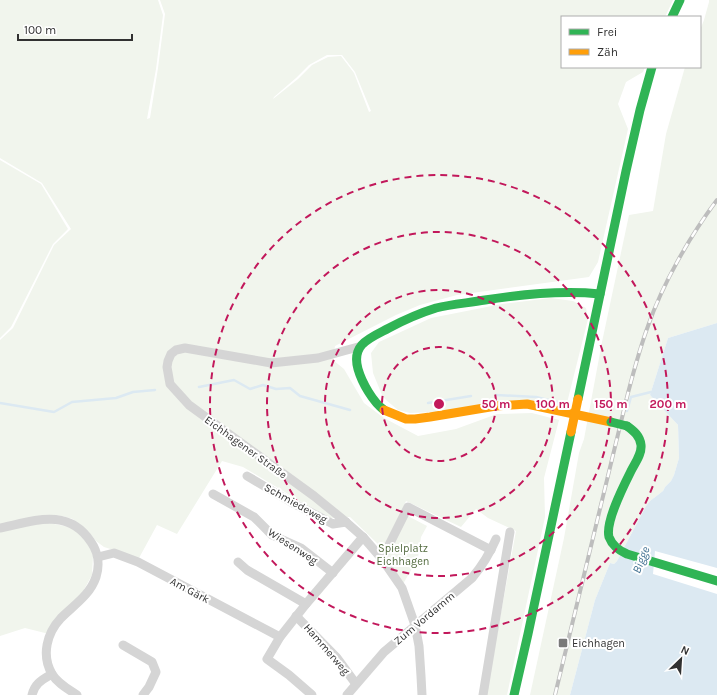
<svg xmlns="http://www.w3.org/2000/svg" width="717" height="695" font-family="Karla,sans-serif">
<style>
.green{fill:#f1f5ed;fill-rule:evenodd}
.water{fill:#dce9f2}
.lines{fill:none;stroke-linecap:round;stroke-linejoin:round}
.stream{stroke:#dce9f2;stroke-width:2.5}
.street{stroke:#d5d5d5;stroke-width:9}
.fast{stroke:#30b455;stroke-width:9}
.slow{stroke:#ff9f0a;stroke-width:9}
.rail-casing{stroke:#bdbdbd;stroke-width:4}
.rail{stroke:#fff;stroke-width:2.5;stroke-dasharray:8;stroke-linecap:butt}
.fast-bridge{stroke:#30b455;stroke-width:9}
.slow-bridge{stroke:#ff9f0a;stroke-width:9}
.ring{fill:none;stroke:#c2185b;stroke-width:2;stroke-dasharray:7 5}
.poi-dot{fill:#797979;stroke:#fff;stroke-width:1.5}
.labels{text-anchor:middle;stroke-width:4;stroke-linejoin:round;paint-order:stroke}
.street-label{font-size:11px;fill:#313131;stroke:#fff}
.park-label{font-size:11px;fill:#536b3f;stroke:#fff}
.poi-label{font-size:11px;fill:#313131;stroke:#fff;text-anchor:start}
.water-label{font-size:12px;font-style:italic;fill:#407091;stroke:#fff}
.centre{fill:#c2185b;stroke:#fff;stroke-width:2}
.ring-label{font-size:12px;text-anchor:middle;font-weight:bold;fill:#c2185b;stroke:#fff;stroke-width:4;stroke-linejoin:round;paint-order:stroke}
</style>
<rect width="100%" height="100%" fill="#fff"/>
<g class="green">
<path d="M0,0H158L163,15L156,69L147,119L150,118L158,68L165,14L160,0H673L665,17H562V67H645L643,72L626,82L618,104L628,129L598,262L589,277L457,295L420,305L396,315L335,346L333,360L344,369L364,403L384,418L418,436L456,429L497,414L532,413L559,420L544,478L545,517L507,695H486L516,531L488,518L476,509L461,527L406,501L388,542L380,546L350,517L328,518L243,467L222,461L177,534L157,525L139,558L104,547L96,541L88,531L73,519L62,516L50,515L0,525V340L13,328L54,245L71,229L42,183L0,158ZM327,55H342L355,72L371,111L369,112L354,73L341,56L328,57L312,65L298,79L273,99L274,97L296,78L309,65Z"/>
<polygon points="709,0 717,0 717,323 668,338 650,395 678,425 679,458 674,475 671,481 665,487 663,491 650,501 646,506 617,561 614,564 610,563 595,600 570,695 530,695 564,538 579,453 584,439 602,342 629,215 653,211 666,134 685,67 700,67 700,30 704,20 709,2"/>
<polygon points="0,160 41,184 68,229 53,244 11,327 0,338"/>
<polygon points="551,298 573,301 586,308 588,319 566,407 410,413 398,410 386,400 382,395 373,373 371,353 379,342 431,318 502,304"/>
<polygon points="406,515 427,526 421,537 418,558 403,584 386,559"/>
<polygon points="43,522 70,527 84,537 91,548 93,556 92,575 81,595 49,634 25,628 0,636 0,531"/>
</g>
<polygon class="water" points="717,323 717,568 655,551 653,574 717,594 717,695 570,695 595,600 610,563 614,564 617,561 646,506 650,501 663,491 665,487 671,481 674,475 679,458 678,425 650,395 668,338"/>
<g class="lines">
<g class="stream">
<polyline points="199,387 234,380 250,389 263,385 276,389 290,388 300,396 350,410"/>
<polyline points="496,395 536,397 561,403"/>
<polyline points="0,403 54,412 72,402 116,398 133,392 155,390"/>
<polyline points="428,403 471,396"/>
<polyline points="627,411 631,397 651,392 654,393"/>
</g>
<g class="street">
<polyline points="358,347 318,358 271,363 185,348 176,350 171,354 168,361 167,367 170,384 189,405 314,496 346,522 363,537 382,559 402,588 415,625 419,646 421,676 422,695"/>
<polyline points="247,476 291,502 333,524 346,522"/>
<polyline points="213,494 254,517 272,535 301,548 333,573"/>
<path d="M0,528C34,521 68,507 91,542C98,552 100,565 96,577C90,595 74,605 61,618C47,633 41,655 52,674C57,683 68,689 77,695"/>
<polyline points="98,557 114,553 138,562 280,637"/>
<polyline points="382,559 408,507 491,550"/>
<polyline points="238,562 247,570 306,604"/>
<polyline points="296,616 337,658 356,684"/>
<polyline points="123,645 152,662 156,672 149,687 143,695"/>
<path d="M32,695C35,683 42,680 52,674"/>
<polyline points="312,695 289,675 267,659 280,637 306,604 363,537"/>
<path d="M347,695L384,652L472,578C482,566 490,553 496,539"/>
<polyline points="483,695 510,532"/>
</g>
<g class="fast">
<polyline points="672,17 680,0"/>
<polyline points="578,399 626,171 640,110 652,67"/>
<path d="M384,410C373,402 362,383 358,369C351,344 370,338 389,328C404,320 420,313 436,308C452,304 468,303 485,300C523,294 561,290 600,294"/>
<path d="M627,426C634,431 640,436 641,445C642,454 635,463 631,471C624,485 605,522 609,537C612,545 620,551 627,554L717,581"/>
<polyline points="514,695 528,634 571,432"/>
</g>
<polyline class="slow" points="384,410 406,419 415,419 430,417 496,406 527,404 611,422"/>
<defs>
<path id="rail" d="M555,695L628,393C634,370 640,348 648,326C663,283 690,236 717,200"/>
</defs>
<use href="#rail" class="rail-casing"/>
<use href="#rail" class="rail"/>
<polyline class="fast-bridge" points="611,422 627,426"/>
<polyline class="slow-bridge" points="571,432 578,399"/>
</g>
<g class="ring">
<circle cx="439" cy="404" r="57"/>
<circle cx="439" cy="404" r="114"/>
<circle cx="439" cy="404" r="172"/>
<circle cx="439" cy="404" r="229"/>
</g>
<rect class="poi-dot" x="558" y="638" width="10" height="10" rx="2"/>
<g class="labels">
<g class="street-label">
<text transform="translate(246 447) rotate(36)" y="4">Eichhagener Straße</text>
<text transform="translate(296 503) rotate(29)" y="4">Schmiedeweg</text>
<text transform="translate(293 546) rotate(33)" y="4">Wiesenweg</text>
<text transform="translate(190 590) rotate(28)" y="4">Am Gärk</text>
<text transform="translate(424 618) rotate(-40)" y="4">Zum Vordamm</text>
<text transform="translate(327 649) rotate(49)" y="4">Hammerweg</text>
</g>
<g class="park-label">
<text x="403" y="552">Spielplatz<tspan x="403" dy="13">Eichhagen</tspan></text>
</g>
<g class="poi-label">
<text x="572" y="647">Eichhagen</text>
</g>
<g class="water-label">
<text transform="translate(641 560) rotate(-68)" y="4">Bigge</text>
</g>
</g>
<circle cx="439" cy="404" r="6" class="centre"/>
<g class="ring-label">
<text x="496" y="408">50 m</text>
<text x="553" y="408">100 m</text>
<text x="611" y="408">150 m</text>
<text x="668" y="408">200 m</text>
</g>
<rect x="561" y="16" width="140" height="52" fill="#ffffff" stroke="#adadad"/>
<rect x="569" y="29" width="20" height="6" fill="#30b455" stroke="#adadad"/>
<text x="597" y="36" font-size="12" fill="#313131">Frei</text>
<rect x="569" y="49" width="20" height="6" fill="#ff9f0a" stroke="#adadad"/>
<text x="597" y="56" font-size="12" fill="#313131">Zäh</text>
<g transform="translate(681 659) rotate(25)" stroke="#ffffff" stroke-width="3" paint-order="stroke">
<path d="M0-3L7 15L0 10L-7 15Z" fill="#313131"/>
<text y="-6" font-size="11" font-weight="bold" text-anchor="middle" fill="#313131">N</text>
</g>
<path d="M18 34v6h114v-6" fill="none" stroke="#313131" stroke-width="2"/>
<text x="24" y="34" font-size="12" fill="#313131" stroke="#ffffff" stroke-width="3" paint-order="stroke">100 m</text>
</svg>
